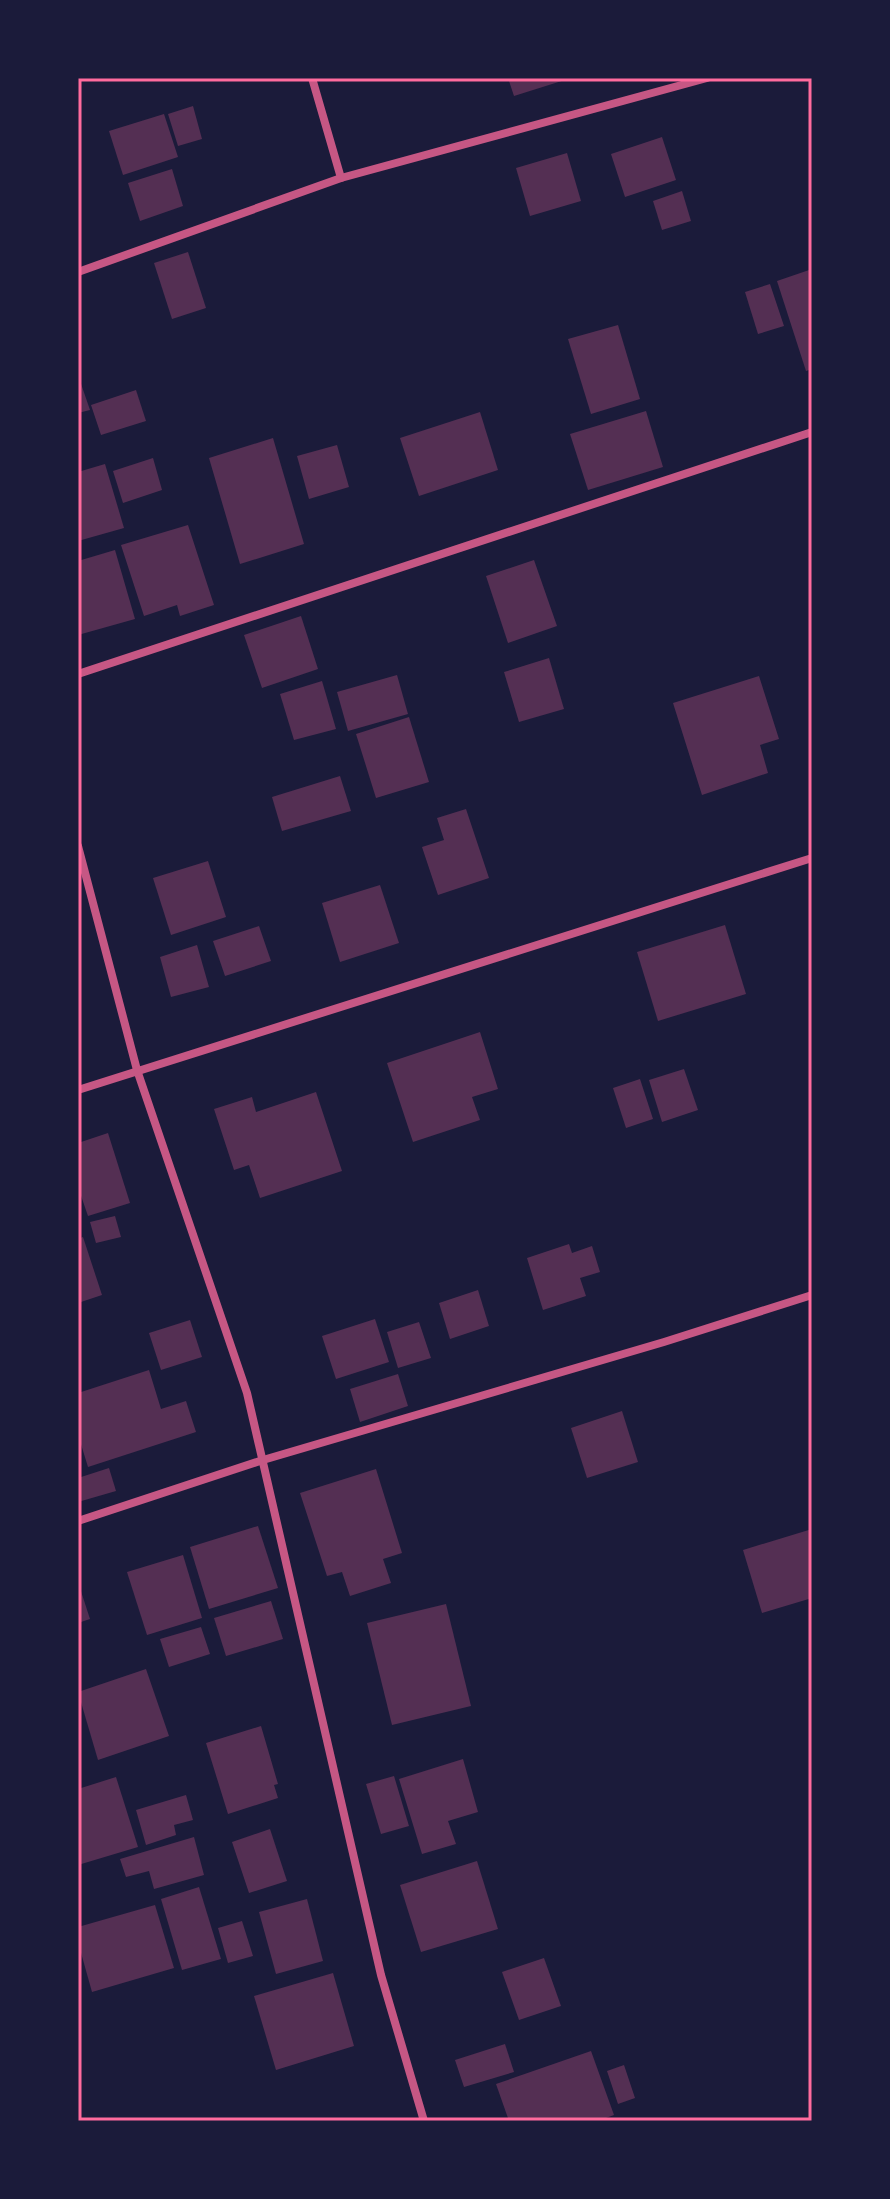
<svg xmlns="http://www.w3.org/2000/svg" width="890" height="2199" font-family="'PT Serif',serif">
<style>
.building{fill:#542f53}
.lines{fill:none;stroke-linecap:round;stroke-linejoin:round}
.minor{stroke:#c65784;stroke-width:8}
.neatline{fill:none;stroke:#ff6b9d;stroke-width:3}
</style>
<rect width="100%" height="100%" fill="#1b1b3a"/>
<g class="building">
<polygon points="508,78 568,78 568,79 514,96"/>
<polygon points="193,106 202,139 178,146 168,114"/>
<polygon points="164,114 178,157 123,175 109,131"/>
<polygon points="662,137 676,180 625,197 611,154"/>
<polygon points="567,153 581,201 530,216 516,168"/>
<polygon points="172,169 183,206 140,221 128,183"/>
<polygon points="682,191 691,221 662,230 653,201"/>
<polygon points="188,252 206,308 172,319 154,263"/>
<polygon points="812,269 812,369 806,371 777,281"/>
<polygon points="770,284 784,326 758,334 745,292"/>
<polygon points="618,325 640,399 591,414 568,339"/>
<polygon points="78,375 90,410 78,413"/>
<polygon points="136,390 146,421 101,435 91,405"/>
<polygon points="646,411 663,467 588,490 570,434"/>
<polygon points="480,412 498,470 419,496 400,438"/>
<polygon points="273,438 304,544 240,564 209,458"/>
<polygon points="337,445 349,487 309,499 297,456"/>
<polygon points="153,458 162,490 123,503 113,471"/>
<polygon points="105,464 124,528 78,541 78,472"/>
<polygon points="188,525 214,605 180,616 177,605 144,616 121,545"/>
<polygon points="115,550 135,619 78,635 78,561"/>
<polygon points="534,560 557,626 508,643 486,576"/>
<polygon points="301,616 318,669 262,688 244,635"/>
<polygon points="549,658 564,709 519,722 504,672"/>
<polygon points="397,675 408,714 348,731 337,692"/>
<polygon points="759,676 779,739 760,745 768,773 702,795 673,703"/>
<polygon points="322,681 336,729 294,740 280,694"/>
<polygon points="409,717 429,782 376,798 356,734"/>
<polygon points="340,776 351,811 282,831 272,797"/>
<polygon points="466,809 489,878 438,895 422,847 444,840 437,818"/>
<polygon points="208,861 226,917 171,935 153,878"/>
<polygon points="380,885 399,943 340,962 322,903"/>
<polygon points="725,925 746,994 658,1021 637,952"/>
<polygon points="259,926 271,961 225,976 213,941"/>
<polygon points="197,945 209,987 171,997 160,957"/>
<polygon points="480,1032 498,1089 472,1097 480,1120 413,1142 387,1063"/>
<polygon points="684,1069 698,1110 662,1122 649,1080"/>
<polygon points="640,1079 653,1119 626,1128 613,1088"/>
<polygon points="316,1092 342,1171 260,1198 249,1165 234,1170 214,1109 252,1097 256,1112"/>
<polygon points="108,1133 130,1203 88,1216 78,1187 78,1143"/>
<polygon points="115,1216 121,1237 96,1243 90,1222"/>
<polygon points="83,1237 102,1295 78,1303 78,1239"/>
<polygon points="569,1244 572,1253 592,1246 600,1272 580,1278 586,1296 543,1310 527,1258"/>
<polygon points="478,1290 489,1326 450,1339 439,1303"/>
<polygon points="375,1319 389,1362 336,1379 322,1336"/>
<polygon points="190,1320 202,1357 161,1370 149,1333"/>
<polygon points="419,1322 431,1358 398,1368 387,1332"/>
<polygon points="149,1370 161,1409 186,1401 196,1432 88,1467 80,1441 78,1442 78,1393"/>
<polygon points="398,1374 408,1406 360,1422 350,1389"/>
<polygon points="622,1411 638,1462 587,1478 571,1428"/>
<polygon points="109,1468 116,1491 78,1502 78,1478"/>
<polygon points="376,1469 402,1553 383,1559 391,1583 350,1596 342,1572 327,1576 300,1493"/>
<polygon points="258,1526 278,1588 209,1609 190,1547"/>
<polygon points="812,1529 812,1598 762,1613 743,1550"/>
<polygon points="183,1555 202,1618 147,1635 127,1572"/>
<polygon points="78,1582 90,1619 78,1623"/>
<polygon points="271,1601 283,1639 226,1656 214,1618"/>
<polygon points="446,1604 471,1706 392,1725 367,1623"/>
<polygon points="201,1627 210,1654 169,1667 160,1639"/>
<polygon points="146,1669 169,1736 98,1760 78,1692"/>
<polygon points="261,1726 278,1784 274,1785 278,1798 228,1814 206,1743"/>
<polygon points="463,1759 478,1812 448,1821 456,1844 422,1854 399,1779"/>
<polygon points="394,1776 409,1826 381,1834 366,1784"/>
<polygon points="116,1777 138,1847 78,1865 78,1789"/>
<polygon points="186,1795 193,1820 174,1825 176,1835 146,1845 136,1810"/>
<polygon points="270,1829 287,1881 249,1893 232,1842"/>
<polygon points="194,1837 204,1875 154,1889 149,1871 126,1877 120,1859"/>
<polygon points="477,1861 498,1929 421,1952 400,1885"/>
<polygon points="199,1887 221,1959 182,1970 161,1899"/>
<polygon points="307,1899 323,1961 276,1974 259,1912"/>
<polygon points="155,1905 174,1968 92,1992 78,1942 78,1927"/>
<polygon points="242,1921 253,1956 228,1963 218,1928"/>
<polygon points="544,1958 561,2006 519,2020 502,1972"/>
<polygon points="333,1973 354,2046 276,2070 254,1996"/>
<polygon points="505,2044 514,2072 464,2087 455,2060"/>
<polygon points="591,2051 614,2115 598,2121 509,2121 496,2084"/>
<polygon points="624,2065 635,2098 618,2104 607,2071"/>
</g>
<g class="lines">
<g class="minor">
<polyline points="312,78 341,178"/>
<polyline points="78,272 341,178 707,78"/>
<polyline points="78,674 812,432"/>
<polyline points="78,846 137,1070 247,1393 381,1975 424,2121"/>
<polyline points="78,1090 812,858"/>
<polyline points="78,1521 263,1460 664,1342 812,1295"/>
</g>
</g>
<rect width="890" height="2199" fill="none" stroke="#1b1b3a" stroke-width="160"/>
<rect x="80" y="80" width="730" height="2039" class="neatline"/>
</svg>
